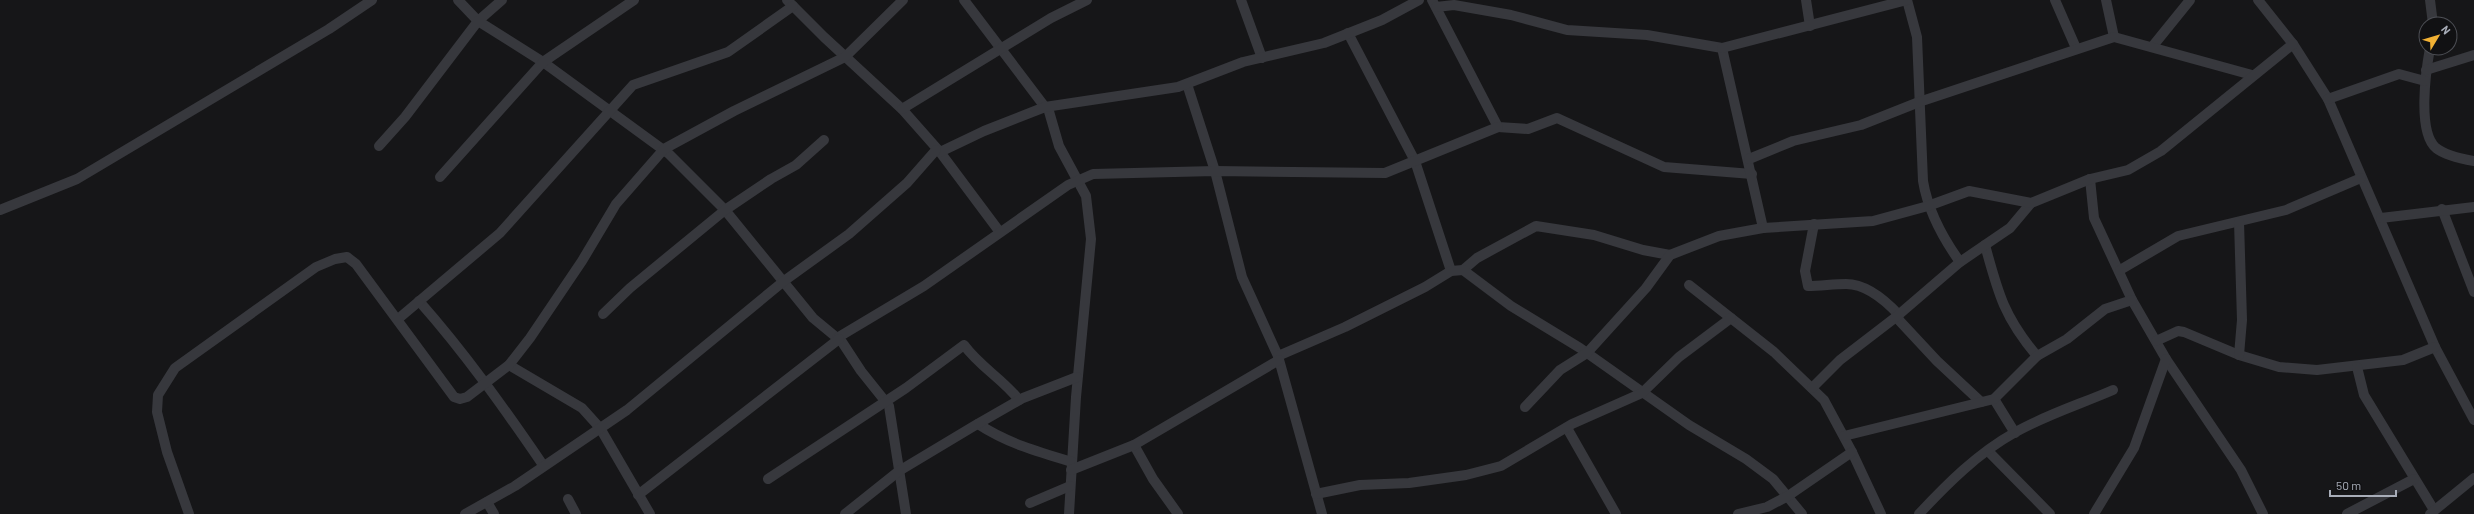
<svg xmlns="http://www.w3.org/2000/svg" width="2474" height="514" font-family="Barlow,sans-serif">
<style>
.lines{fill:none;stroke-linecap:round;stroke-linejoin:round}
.minor{stroke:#37383d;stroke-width:10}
</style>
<rect width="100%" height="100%" fill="#161618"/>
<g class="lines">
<g class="minor">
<polyline points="458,0 478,21 543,62 669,154 725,210 813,318 842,342 861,371 889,406 906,514"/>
<polyline points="787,0 824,37 902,109 940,152 999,231"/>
<polyline points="964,0 1045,107"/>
<polyline points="1241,0 1262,58"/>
<polyline points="1432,0 1498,127 1528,129 1557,118 1664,167 1752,174"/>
<polyline points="1806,0 1810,26"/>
<path d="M1907,0L1917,37L1923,181C1928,211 1942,237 1960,262"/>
<polyline points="2055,0 2076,48"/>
<polyline points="2106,0 2114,37"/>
<polyline points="2258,0 2293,44 2328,99 2435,347 2474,420"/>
<polyline points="2430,0 2433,24"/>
<polyline points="1436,7 1454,5 1511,15 1567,30 1647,35 1722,48 1763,228"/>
<polyline points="1348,33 1415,161 1451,271"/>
<polyline points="2152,47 2190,0"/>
<polyline points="1722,48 1907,0"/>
<path d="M2430,48C2426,70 2417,132 2436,148C2446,156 2462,159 2474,161"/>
<polyline points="2426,70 2474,55"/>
<polyline points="1187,84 1215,171 1242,277 1278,356 1322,514"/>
<polyline points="2328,99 2399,74 2425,81"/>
<polyline points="1048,108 1059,146 1086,196 1091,239 1076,397 1069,514"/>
<polyline points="902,109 1051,18 1087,0"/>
<polyline points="379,146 405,117 478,21 502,0"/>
<polyline points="940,152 984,131 1045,107 1178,87 1243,62 1324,43 1382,20 1419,0"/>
<polyline points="1749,159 1793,141 1861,125 1919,102 2114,37 2252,75"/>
<polyline points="440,177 543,62 634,0"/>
<polyline points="2090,179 2094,218 2132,300 2166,359 2241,470 2263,514"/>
<polyline points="2442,209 2474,292"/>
<polyline points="0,210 77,179 329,29 372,0"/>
<polyline points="2381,218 2474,207"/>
<path d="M1814,224L1805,271L1808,286C1821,286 1833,284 1846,284C1866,284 1886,301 1899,315"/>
<path d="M1985,245C1998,293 2004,317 2037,356"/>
<polyline points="1463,270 1477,258 1536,226 1594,235 1643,250 1670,255"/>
<polyline points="2120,270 2178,236 2286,210 2361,178"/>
<polyline points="1689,285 1774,352 1824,400 1852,452 1881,514"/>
<path d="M419,301C465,353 504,408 543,465"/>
<polyline points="603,314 630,288 725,210 771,179 796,165 824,140"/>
<polyline points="1896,317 1937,361 1981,402"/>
<polyline points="398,319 500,233 633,85 728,52 793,6"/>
<polyline points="837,338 924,286 1068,185 1093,174 1215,171 1385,173 1498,127"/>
<polyline points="2156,341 2178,331 2184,332 2239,355 2279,367 2317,370 2403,360 2435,347"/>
<polyline points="2239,355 2242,320 2239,222"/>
<polyline points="1278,356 1345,327 1425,287 1451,271 1463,270 1511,306 1580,348 1689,425 1746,459 1773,479 1802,514"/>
<polyline points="509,365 582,408 600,428 650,514"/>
<polyline points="2357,367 2364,395 2434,510"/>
<polyline points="1812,388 1840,360 1896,317 1960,262 2010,228 2031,203"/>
<polyline points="1994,399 2015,433"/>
<polyline points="1525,407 1560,370 1587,353 1646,288 1670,255 1719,236 1763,228 1873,221 1928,206 1969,191 2031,203 2090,179 2128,170 2161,151 2293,44"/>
<path d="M978,424C1007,443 1038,452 1072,462"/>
<polyline points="1567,428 1616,514"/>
<polyline points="1844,436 1994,399 2037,356 2067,339 2105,309 2132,300"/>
<polyline points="1134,445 1153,479 1178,514"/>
<polyline points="1988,451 2050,514"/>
<polyline points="1071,470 1134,445 1279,360"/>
<path d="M768,479L906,388L964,345C980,367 1003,379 1019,400"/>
<polyline points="1316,494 1360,485 1409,483 1466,475 1501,466 1572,424 1642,393 1679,357 1731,318"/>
<polyline points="638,495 839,339"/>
<polyline points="568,499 576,514"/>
<polyline points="487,502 494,514"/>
<polyline points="1030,503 1070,486"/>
<polyline points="189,514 167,452 157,412 158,395 175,368 316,267 335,259 347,257 356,264 454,397 460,399 467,397 509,365 530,338 582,261 616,204 664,149 734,111 845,57 903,0"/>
<polyline points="465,514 515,486 627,410 784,281 849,234 907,183 936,150"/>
<polyline points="845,514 899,471 974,426 1023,398 1077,377"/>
<polyline points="1738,514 1767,507 1788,496 1852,452"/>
<path d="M1919,514C1947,484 1978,453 2014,433C2045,415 2081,404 2113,390"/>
<polyline points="2094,514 2134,448 2166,359"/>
<polyline points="2347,514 2414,479"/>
<polyline points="2430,514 2474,478"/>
</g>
</g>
<g transform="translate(2438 36) rotate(52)"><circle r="19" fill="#111113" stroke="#4d4f55"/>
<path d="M0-3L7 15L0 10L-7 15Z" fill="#f2b134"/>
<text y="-6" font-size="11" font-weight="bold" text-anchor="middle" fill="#a8adb8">N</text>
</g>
<path d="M2330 490v6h66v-6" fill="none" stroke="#a8adb8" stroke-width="2"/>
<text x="2336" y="490" font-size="12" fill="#a8adb8" stroke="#111113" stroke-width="3" paint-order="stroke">50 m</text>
</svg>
